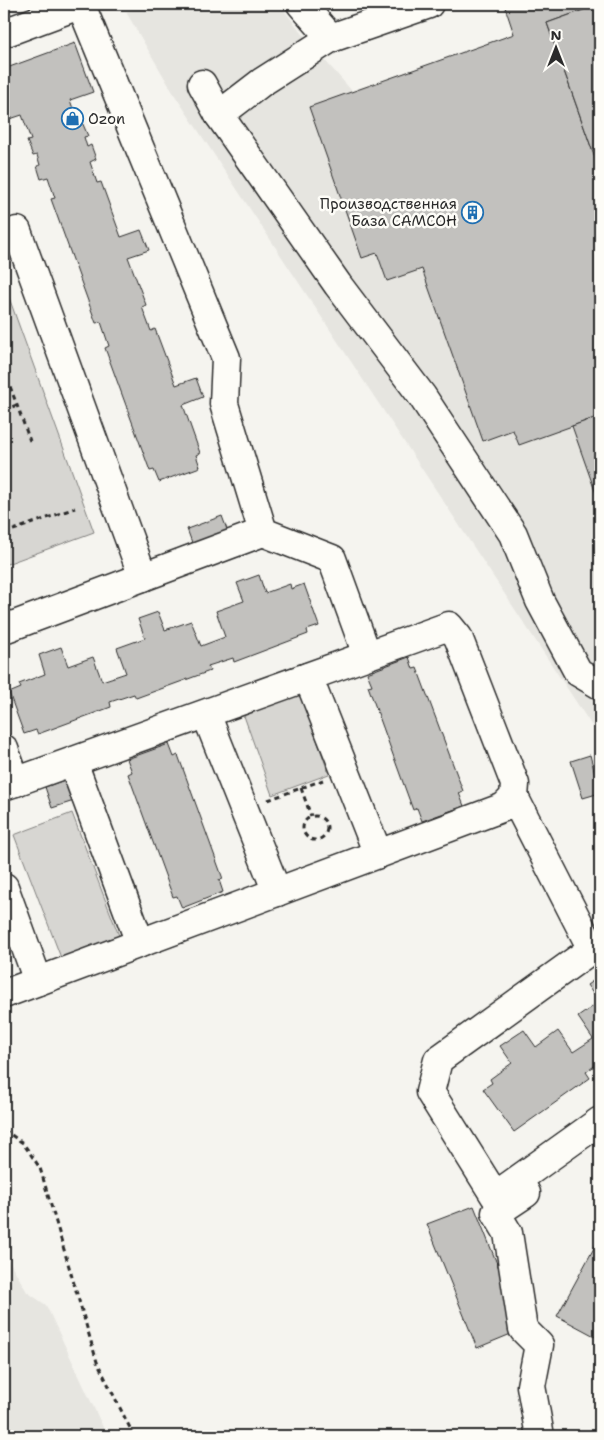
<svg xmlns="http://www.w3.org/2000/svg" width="604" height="1440" font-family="'Shantell Sans',sans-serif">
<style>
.built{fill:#e6e5e0}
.green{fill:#d7d6d2;stroke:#81807e}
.building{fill:#c2c1be;stroke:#2b2b2b}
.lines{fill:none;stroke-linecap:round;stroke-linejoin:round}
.minor-casing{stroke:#2b2b2b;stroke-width:31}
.path{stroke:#2b2b2b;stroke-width:3;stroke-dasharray:5 4;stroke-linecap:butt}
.minor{stroke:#fdfcf7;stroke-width:28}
.labels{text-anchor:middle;stroke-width:5;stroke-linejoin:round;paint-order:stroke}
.poi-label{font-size:15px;fill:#2b2b2b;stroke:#fdfcf7;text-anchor:start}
</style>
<rect width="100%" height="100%" fill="#f5f4ef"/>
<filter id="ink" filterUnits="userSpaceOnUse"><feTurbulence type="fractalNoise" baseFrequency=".02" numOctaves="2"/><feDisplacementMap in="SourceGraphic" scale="10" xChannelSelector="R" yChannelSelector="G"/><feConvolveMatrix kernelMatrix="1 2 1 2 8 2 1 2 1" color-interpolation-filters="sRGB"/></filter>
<g filter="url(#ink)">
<g class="built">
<polygon points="146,4 279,4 314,48 352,91 514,34 504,4 600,4 600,738 174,94 126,12"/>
<polygon points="4,1252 27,1292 46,1305 107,1436 4,1436"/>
</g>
<g class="green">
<polygon points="4,284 94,532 4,565"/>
<polygon points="300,692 329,774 272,795 243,713"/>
<polygon points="72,813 121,941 63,963 14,835"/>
</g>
<g class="building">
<polygon points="504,4 600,4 547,23 600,172 600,416 519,445 513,430 483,441 422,269 387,281 377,253 362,258 309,107 514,34"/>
<polygon points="600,4 600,172 547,23"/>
<polygon points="75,43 93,92 70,100 78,123 82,122 88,136 84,137 87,147 91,145 96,159 90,162 97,183 101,182 121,237 141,230 149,250 128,257 146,305 142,307 151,331 155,329 176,385 196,378 203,397 183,405 200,453 196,455 200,467 159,482 154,470 150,471 105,348 109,346 101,322 96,323 51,199 55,198 48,177 41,179 37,166 40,165 37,155 33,156 27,141 31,140 22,115 4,121 4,69"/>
<polygon points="600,416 600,505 572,426"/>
<polygon points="222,516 229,535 194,548 187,529"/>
<polygon points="259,575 265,593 290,584 291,589 304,584 319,626 307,630 308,634 234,662 233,658 208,666 210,671 136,698 134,694 110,702 111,707 38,734 36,730 24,734 9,693 21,688 19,684 45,674 39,655 61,647 68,666 93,657 102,681 126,673 117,648 145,638 138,619 158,612 165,630 191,621 201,646 225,637 216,611 244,601 237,583"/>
<polygon points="409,657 413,669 417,668 463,791 459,793 464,806 422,821 417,808 413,810 368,686 372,685 367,673"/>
<polygon points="169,744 174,757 178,755 223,879 219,880 223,892 182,908 177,896 173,897 128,774 132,772 127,759"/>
<polygon points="590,755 600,793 583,798 571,761"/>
<polygon points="70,778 77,800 52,808 45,787"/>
<polygon points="600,976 600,1062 586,1072 590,1078 514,1132 483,1089 492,1083 490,1079 512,1063 500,1046 524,1030 536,1047 558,1031 573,1052 593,1039 578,1017 599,1002 587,985"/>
<polygon points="474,1206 523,1329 477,1348 427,1224"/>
<polygon points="600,1237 600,1339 557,1316"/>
</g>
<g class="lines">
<defs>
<g id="minor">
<polyline points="301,4 331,38"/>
<polyline points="81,5 226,358 224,404 263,532 332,559 367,655"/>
<polyline points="4,33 82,4"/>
<polyline points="202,84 219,115 338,285 422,396 513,534 540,601 578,672 600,685"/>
<polyline points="219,115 262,82 331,38 429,4"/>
<polyline points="17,231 143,577"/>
<polyline points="4,629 263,532"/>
<polyline points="308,677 378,854"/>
<polyline points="206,714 277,892"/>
<polyline points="4,749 16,782"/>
<polyline points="73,762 140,943"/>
<polyline points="4,786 449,626 458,637 515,784 514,797 504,807 4,994"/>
<polyline points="514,797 592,949 600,944"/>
<polyline points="4,887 38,981"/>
<polyline points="592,949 438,1060 430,1092 495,1196 600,1121"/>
<polyline points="526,1193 496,1213 508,1233 523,1329 539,1345 531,1386 540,1436"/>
</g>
</defs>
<use href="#minor" class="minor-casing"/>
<g class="path">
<polyline points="7,378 30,441"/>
<polyline points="4,410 17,405"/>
<polyline points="4,520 8,532 75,508"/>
<polyline points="301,788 311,816"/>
<polyline points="268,800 323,780"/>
<circle cx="315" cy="828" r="12"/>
<polyline points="4,1130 23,1143 40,1168 97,1362 134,1436"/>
</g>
<use href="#minor" class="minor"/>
</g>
</g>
<defs>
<symbol id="shop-ring" viewBox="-11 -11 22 22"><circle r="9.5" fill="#fdfcf7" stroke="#1f6fb2" stroke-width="1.5"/><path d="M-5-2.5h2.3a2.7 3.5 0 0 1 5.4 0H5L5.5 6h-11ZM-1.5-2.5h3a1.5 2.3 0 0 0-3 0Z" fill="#1f6fb2"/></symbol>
<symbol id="building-ring" viewBox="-11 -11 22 22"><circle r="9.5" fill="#fdfcf7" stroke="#1f6fb2" stroke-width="1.5"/><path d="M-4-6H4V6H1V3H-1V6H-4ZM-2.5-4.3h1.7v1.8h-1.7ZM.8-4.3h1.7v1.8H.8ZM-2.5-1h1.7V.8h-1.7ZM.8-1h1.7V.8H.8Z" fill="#1f6fb2"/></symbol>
</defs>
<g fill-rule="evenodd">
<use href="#shop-ring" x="60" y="106" width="25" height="25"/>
<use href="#building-ring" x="460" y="200" width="25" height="25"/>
</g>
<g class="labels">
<g class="poi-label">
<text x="88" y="124">Ozon</text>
<text x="457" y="209" text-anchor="end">Производственная<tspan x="457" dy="17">База САМСОН</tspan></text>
</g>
</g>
<rect width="604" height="1440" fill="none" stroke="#fdfcf7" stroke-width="20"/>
<rect x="10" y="10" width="584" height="1420" fill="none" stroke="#2b2b2b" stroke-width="2" filter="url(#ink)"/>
<g transform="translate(556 48)" stroke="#fdfcf7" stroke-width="4" paint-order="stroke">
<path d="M0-4L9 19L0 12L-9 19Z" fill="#2b2b2b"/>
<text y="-8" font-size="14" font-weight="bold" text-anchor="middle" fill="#2b2b2b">N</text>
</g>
</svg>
